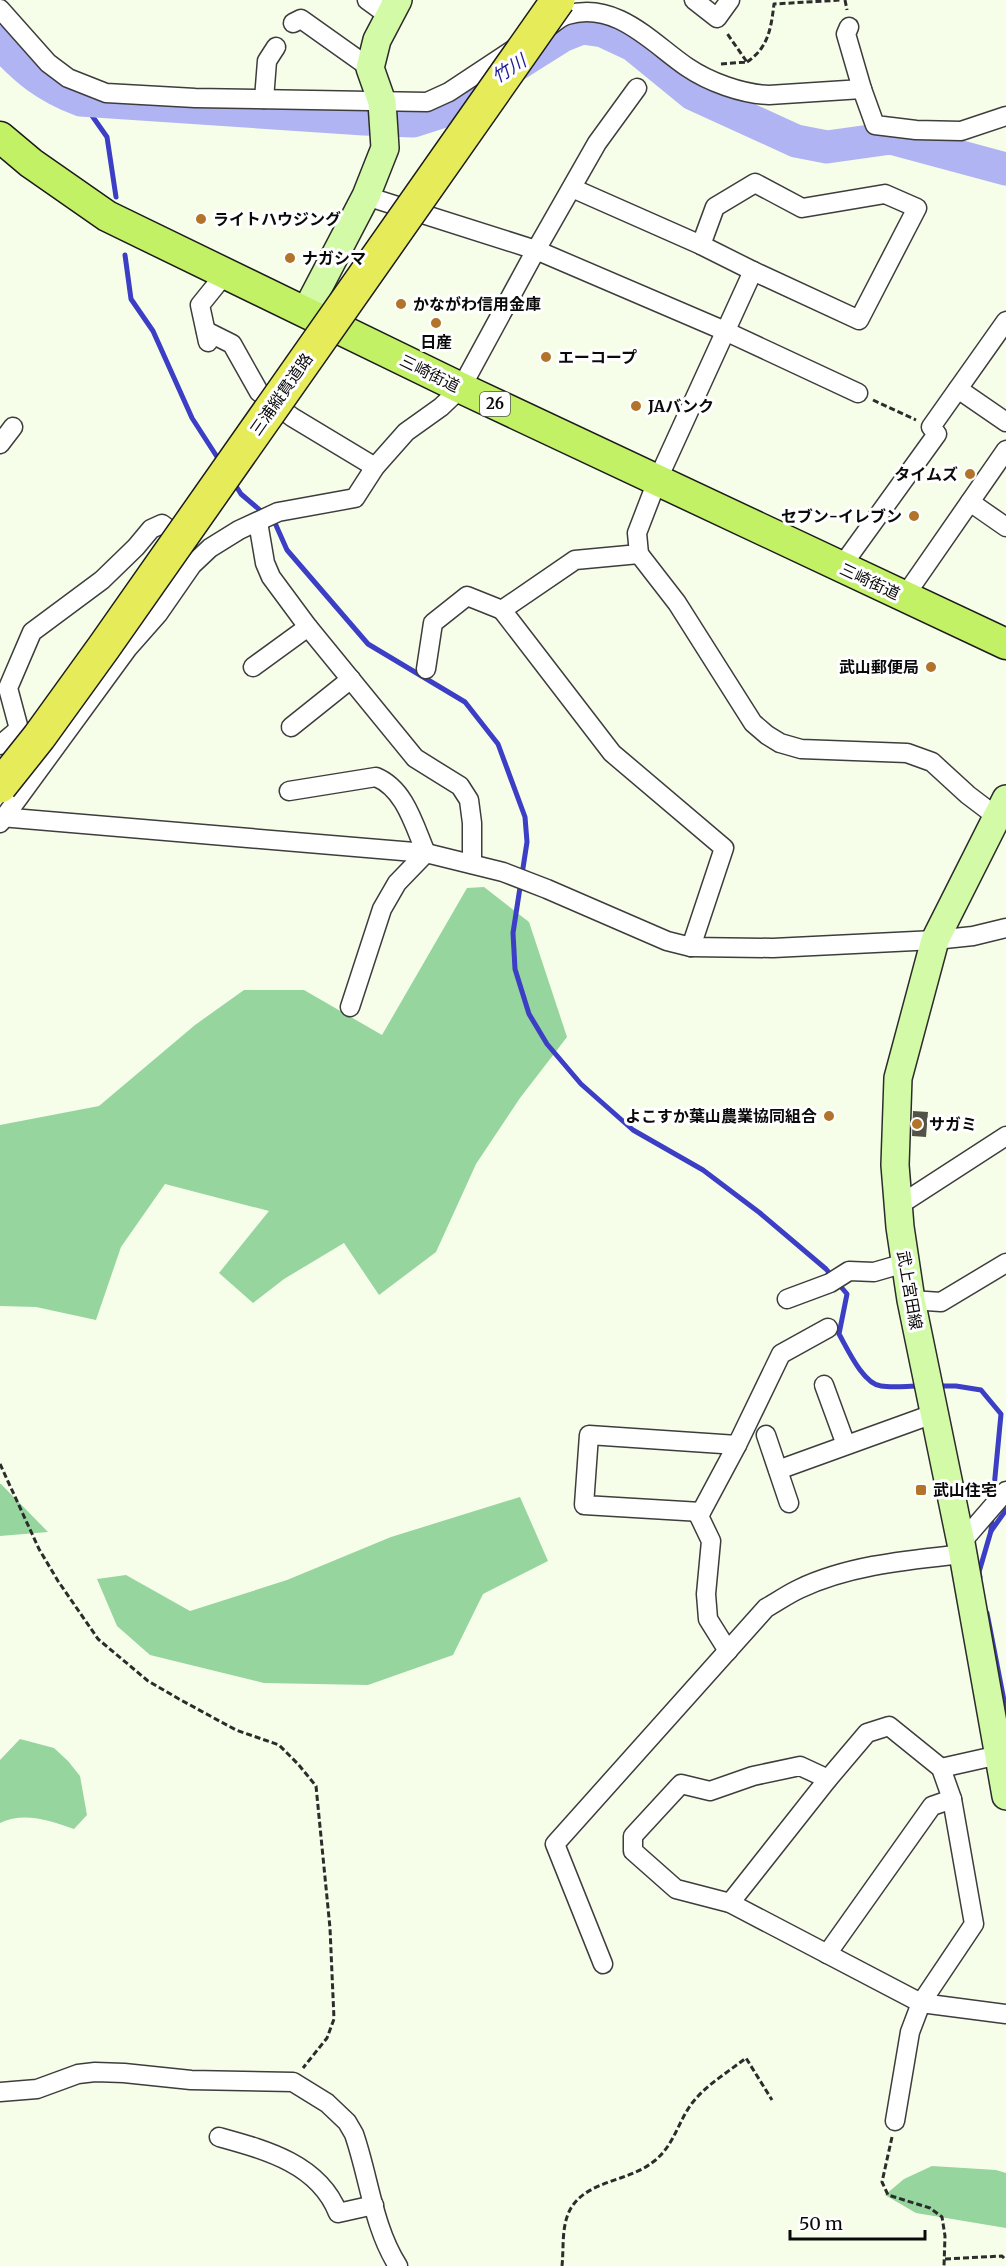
<svg xmlns="http://www.w3.org/2000/svg" width="1006" height="2266" font-family="Merriweather,'Noto Sans JP',serif">
<style>
.forest{fill:#96d59e}
.lines{fill:none;stroke-linecap:round;stroke-linejoin:round}
.stream{stroke:#3c3ec5;stroke-width:5}
.river{stroke:#b1b4f2;stroke-width:33}
.building{fill:#525248}
.street-casing{stroke:#3d3d3d;stroke-width:21}
.secondary-casing{stroke:#2c2c2c;stroke-width:30}
.primary-casing{stroke:#1b1b1b;stroke-width:33}
.path{stroke:#2c2c2c;stroke-width:3;stroke-dasharray:6 3;stroke-linecap:butt}
.street{stroke:#fff;stroke-width:18}
.secondary{stroke:#d3fba7;stroke-width:27}
.primary{stroke:#c2f166;stroke-width:30}
.highway-bridge-casing{stroke:#1b1b1b;stroke-width:36;stroke-linecap:butt}
.highway-bridge{stroke:#e6ec59;stroke-width:33}
.poi-dot{fill:#b2732b;stroke:#fff;stroke-width:2}
.labels{text-anchor:middle;stroke-width:6;stroke-linejoin:round;paint-order:stroke}
.shield{fill:#fff;stroke:#545454;stroke-width:1.5}
.shield-label{font-size:15px;font-weight:bold;fill:#0a0a0a}
.poi-label{font-size:16px;font-weight:bold;fill:#0a0a0a;stroke:#fff;text-anchor:start}
.street-label{font-size:16px;fill:#0a0a0a;stroke:#fff}
.water-label{font-size:18px;font-style:italic;fill:#1e1c94;stroke:#fff}
</style>
<rect width="100%" height="100%" fill="#f6fee9"/>
<g class="forest">
<polygon points="484,887 529,922 567,1037 520,1098 476,1164 436,1252 379,1295 344,1243 284,1279 253,1303 219,1273 269,1211 165,1184 121,1247 96,1320 36,1307 0,1306 0,1125 99,1106 195,1025 244,990 304,990 382,1035 467,888"/>
<polygon points="0,1484 1,1484 48,1532 0,1536"/>
<polygon points="520,1497 548,1561 483,1594 453,1655 368,1685 264,1683 150,1655 117,1626 97,1579 126,1575 190,1611 287,1580 391,1537"/>
<path d="M20,1739L54,1748L68,1761L80,1776L87,1815L74,1829C51,1821 24,1811 0,1823V1760Z"/>
<polygon points="932,2166 996,2170 1006,2173 1006,2228 916,2213 885,2195 904,2179"/>
</g>
<g class="lines">
<g class="stream">
<polyline points="81,100 107,137 116,197"/>
<polyline points="125,255 131,299 153,331 192,418 221,463"/>
<path d="M234,483L241,494L275,523L287,550L368,644L465,702L498,744L525,817L527,842L513,933L515,969L529,1014L547,1044L581,1084L633,1130L703,1170L760,1213L826,1269L847,1294L839,1334C847,1348 863,1384 881,1386C893,1388 907,1386 920,1386"/>
<polyline points="935,1386 956,1386 981,1390 1001,1414 993,1498"/>
<polyline points="991,1531 1006,1510"/>
<polyline points="980,1577 979,1572 991,1531 992,1516"/>
<polyline points="987,1613 1006,1711"/>
</g>
<path class="river" d="M0,42C25,70 46,87 81,100L364,119L413,121L441,112L562,36L582,28L603,31L633,45L693,94L796,141L827,147L891,138L1006,169"/>
</g>
<polygon class="building" points="913,1111 928,1112 926,1137 912,1136"/>
<g class="lines">
<defs>
<g id="street">
<polyline points="367,0 389,16"/>
<polyline points="694,0 717,18 730,0"/>
<polyline points="0,9 48,63 68,78 106,93 195,98 427,102 449,92 514,49"/>
<polyline points="293,23 301,19 370,68"/>
<path d="M548,27C554,23 560,17 567,15C616,0 653,44 687,67C709,82 742,94 769,95L862,89L846,34L849,27"/>
<polyline points="862,89 875,125 916,130 961,131 1006,116"/>
<polyline points="264,99 267,61 276,47"/>
<polyline points="572,188 701,245 715,207 755,183 802,208 885,194 917,208 859,320 753,271 657,481 637,533 639,554 575,560 502,610 612,753 724,848 691,947"/>
<polyline points="366,196 536,250 725,331 858,393"/>
<polyline points="701,245 753,271"/>
<polyline points="206,331 232,344 259,392 292,417 375,467"/>
<polyline points="208,342 200,305 225,274"/>
<polyline points="958,389 1006,422"/>
<polyline points="0,444 13,427"/>
<polyline points="970,502 1006,527"/>
<polyline points="258,522 265,563 271,577 308,627 415,758 460,786 469,800 472,823 472,864"/>
<polyline points="639,554 677,603 753,723 767,735 780,743 801,749 907,753 932,762 968,795 997,817"/>
<polyline points="841,567 937,434 931,427 1006,321"/>
<polyline points="904,597 1006,450"/>
<polyline points="253,667 308,627"/>
<polyline points="426,669 433,623 467,596 502,610"/>
<polyline points="291,727 351,679"/>
<polyline points="0,745 19,729"/>
<polyline points="36,750 19,729 8,688 32,632 102,580 136,547 151,529 162,524 187,543"/>
<path d="M289,791L376,777C405,789 414,825 426,853L397,883L382,909L350,1007"/>
<polyline points="0,817 426,853 503,872 547,889 667,941 691,947 773,948 935,940 973,936 1006,928"/>
<polyline points="0,823 128,648 158,614 192,565 210,548 239,530 278,512 355,498 375,467 406,432 441,407 461,388 536,250 597,143 637,88"/>
<polyline points="898,1206 1006,1136"/>
<polyline points="787,1299 830,1283 849,1271 874,1272 905,1263"/>
<polyline points="911,1300 941,1302 1006,1263"/>
<polyline points="824,1385 846,1445"/>
<polyline points="766,1435 789,1503"/>
<polyline points="778,1470 933,1414"/>
<polyline points="701,1512 584,1505 589,1435 737,1445"/>
<polyline points="961,1543 1006,1491"/>
<polyline points="728,1651 708,1619 706,1594 711,1541 699,1516 737,1445 781,1354 828,1328"/>
<polyline points="941,1768 999,1755"/>
<polyline points="828,1779 800,1766 753,1776 710,1791 681,1784 633,1836 633,1851 676,1889 730,1903 921,2003 1006,2014"/>
<polyline points="730,1903 828,1779 867,1733 889,1726 941,1768 952,1799 974,1924 921,2003 910,2032 895,2121"/>
<polyline points="827,1954 932,1806 952,1799"/>
<path d="M603,1964L555,1844L766,1608C777,1602 788,1594 799,1589C849,1565 909,1560 963,1554"/>
<path d="M0,2092L37,2089L78,2074L95,2072L124,2073L191,2080L293,2082L327,2103L347,2122L354,2134C369,2177 373,2227 398,2266"/>
<path d="M219,2137C266,2150 319,2164 338,2213L374,2205"/>
</g>
<g id="secondary">
<polyline points="305,313 366,196 385,148 382,102 370,68 377,40 398,0"/>
<polyline points="1006,799 935,940 898,1078 895,1165 900,1227 911,1300 961,1543 1006,1796"/>
</g>
<polyline id="primary" points="0,137 31,163 107,216 461,388 1006,644"/>
</defs>
<use href="#street" class="street-casing"/>
<use href="#secondary" class="secondary-casing"/>
<use href="#primary" class="primary-casing"/>
<g class="path">
<polyline points="845,0 847,10"/>
<path d="M747,62C768,48 771,29 774,4L841,0"/>
<polyline points="721,64 747,62 726,32"/>
<polyline points="873,400 916,420"/>
<polyline points="0,1464 39,1549 58,1581 98,1639 148,1681 179,1699 236,1730 279,1745 298,1764 316,1786 330,1928 334,2019 327,2038 303,2068"/>
<polyline points="892,2137 882,2182 888,2195 930,2208 942,2217 945,2236 944,2266"/>
<polyline points="945,2259 1002,2256 1006,2260"/>
<path d="M562,2266C564,2247 561,2225 571,2208C588,2180 628,2182 653,2162C673,2147 677,2125 690,2106C704,2086 727,2073 746,2058L772,2100"/>
</g>
<use href="#street" class="street"/>
<use href="#secondary" class="secondary"/>
<use href="#primary" class="primary"/>
<defs>
<polyline id="highway-bridge" points="0,786 39,737 104,647 558,0"/>
</defs>
<use href="#highway-bridge" class="highway-bridge-casing"/>
<use href="#highway-bridge" class="highway-bridge"/>
</g>
<g class="poi-dot">
<circle cx="201" cy="219" r="6"/>
<circle cx="290" cy="258" r="6"/>
<circle cx="401" cy="304" r="6"/>
<circle cx="436" cy="323" r="6"/>
<circle cx="546" cy="357" r="6"/>
<circle cx="636" cy="406" r="6"/>
<circle cx="970" cy="474" r="6"/>
<circle cx="914" cy="516" r="6"/>
<circle cx="931" cy="667" r="6"/>
<circle cx="829" cy="1116" r="6"/>
<circle cx="917" cy="1124" r="6"/>
<rect x="915" y="1484" width="12" height="12" rx="3"/>
</g>
<g class="labels">
<rect class="shield" x="480" y="392" width="30" height="24" rx="4.5"/>
<g class="shield-label">
<text x="495" y="409">26</text>
</g>
<g class="poi-label">
<text x="213" y="225">ライトハウジング</text>
<text x="302" y="264">ナガシマ</text>
<text x="413" y="310">かながわ信用金庫</text>
<text x="436" y="348" text-anchor="middle">日産</text>
<text x="558" y="363">エーコープ</text>
<text x="648" y="412">JAバンク</text>
<text x="958" y="480" text-anchor="end">タイムズ</text>
<text x="902" y="522" text-anchor="end">セブン-イレブン</text>
<text x="919" y="673" text-anchor="end">武山郵便局</text>
<text x="817" y="1122" text-anchor="end">よこすか葉山農業協同組合</text>
<text x="929" y="1130">サガミ</text>
<text x="933" y="1496">武山住宅</text>
</g>
<g class="street-label">
<text transform="translate(430 373) rotate(26)" y="6">三崎街道</text>
<text transform="translate(281 394) rotate(-55)" y="6">三浦縦貫道路</text>
<text transform="translate(870 581) rotate(25)" y="6">三崎街道</text>
<text transform="translate(910 1290) rotate(80)" y="6">武上宮田線</text>
</g>
<g class="water-label">
<text transform="translate(509 69) rotate(-32)" y="6">竹川</text>
</g>
</g>
<path d="M790 2230v9h135v-9" fill="none" stroke="#0a0a0a" stroke-width="3"/>
<text x="799" y="2230" font-size="18" fill="#0a0a0a" stroke="#ffffff" stroke-width="4.5" paint-order="stroke">50 m</text>
</svg>
